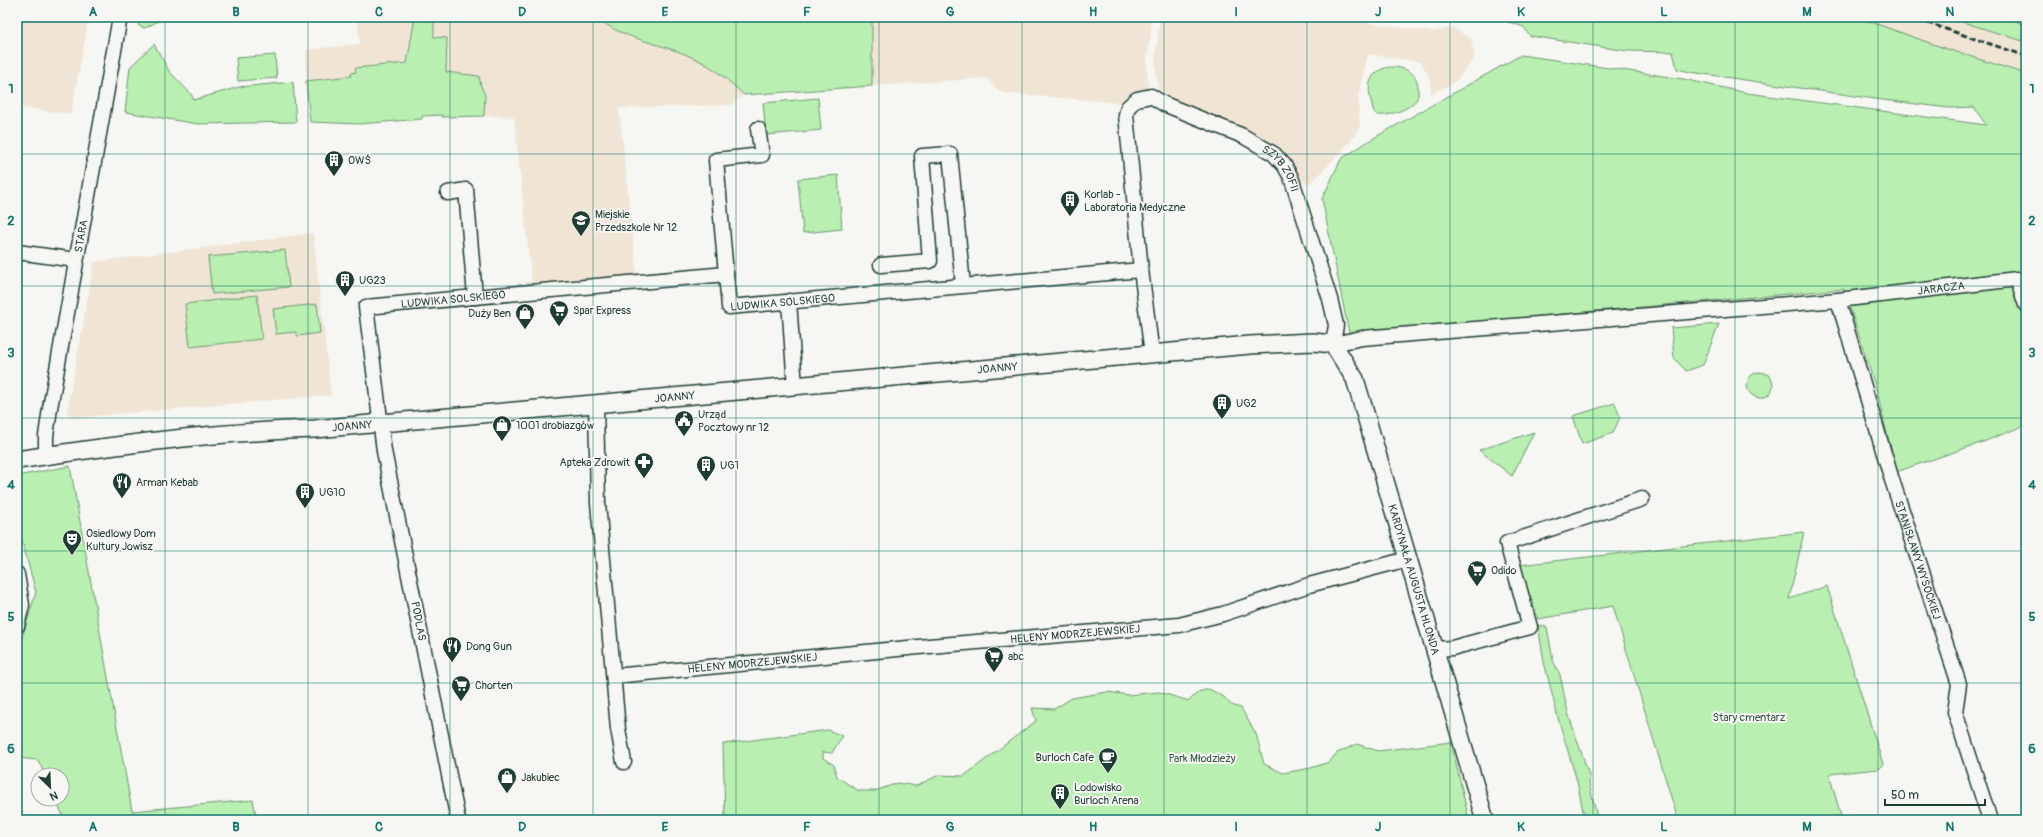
<svg xmlns="http://www.w3.org/2000/svg" width="2043" height="837" font-family="Pangolin,sans-serif">
<style>
.built{fill:#f0e4d5}
.green{fill:#b9efb0;stroke:#6c9672}
.lines{fill:none;stroke-linecap:round;stroke-linejoin:round}
.minor-casing{stroke:#1f3d34;stroke-width:17}
.tertiary-casing{stroke:#1f3d34;stroke-width:20}
.minor{stroke:#f6f6f2;stroke-width:14}
.tertiary{stroke:#f6f6f2;stroke-width:17}
.rail{stroke:#1f3d34;stroke-width:3;stroke-dasharray:6 3;stroke-linecap:butt}
.grid{fill:none;stroke:#0f766e;stroke-width:1;stroke-opacity:0.55}
.labels{text-anchor:middle;stroke-width:4;stroke-linejoin:round;paint-order:stroke}
.poi-label{font-size:11px;fill:#1f3d34;stroke:#f6f6f2;text-anchor:start}
.street-label{font-size:11px;fill:#1f3d34;stroke:#f6f6f2}
.park-label{font-size:11px;fill:#365847;stroke:#f6f6f2}
.neatline{fill:none;stroke:#0f766e;stroke-width:1.5}
.grid-label{font-size:13px;text-anchor:middle;font-weight:bold;fill:#0f766e}
</style>
<rect width="100%" height="100%" fill="#f6f6f2"/>
<filter id="ink" filterUnits="userSpaceOnUse"><feTurbulence type="fractalNoise" baseFrequency=".025" numOctaves="2"/><feDisplacementMap in="SourceGraphic" scale="8" xChannelSelector="R" yChannelSelector="G"/><feConvolveMatrix kernelMatrix="1 2 1 2 8 2 1 2 1" color-interpolation-filters="sRGB"/></filter>
<g filter="url(#ink)">
<g class="built">
<polygon points="17,17 89,17 71,114 17,107"/>
<polygon points="357,17 415,17 407,63 355,68 356,72 351,76 306,81 306,50 360,44"/>
<polygon points="434,17 595,17 606,26 631,37 697,59 721,73 744,95 731,105 619,108 637,275 532,284 514,117 484,116 485,95 480,86 479,76 446,72 447,38 433,37"/>
<polygon points="872,17 1151,17 1151,33 1147,59 1148,91 1135,104 1002,93 986,78 872,86"/>
<polygon points="1160,17 1328,17 1433,32 1453,27 1471,40 1475,57 1455,82 1431,94 1430,80 1424,67 1420,62 1368,54 1358,96 1360,126 1354,137 1319,175 1311,182 1306,183 1299,179 1284,153 1279,149 1170,97 1158,89 1155,61"/>
<polygon points="1393,17 1444,17 1439,23 1430,26"/>
<polygon points="1807,17 1947,17 2026,42 2026,98"/>
<polygon points="313,233 331,395 72,418 67,412 94,262"/>
</g>
<g class="green">
<polygon points="134,17 166,17 145,28 139,26"/>
<polygon points="415,17 434,17 434,37 447,38 446,72 479,76 481,86 485,95 484,116 442,117 442,115 422,116 422,119 359,124 310,122 306,81 351,76 351,73 356,72 355,68 407,63"/>
<path d="M595,17H872V86L744,95C729,81 716,69 698,60C664,43 625,41 595,17Z"/>
<polygon points="1504,17 1857,17 1944,48 2026,74 2026,425 1983,442 1896,472 1877,392 1844,289 1349,333 1322,199 1341,159 1372,139 1521,55 1683,79 1747,93 1986,125 1974,107 1949,108 1875,99 1690,72 1677,69 1673,52 1628,51 1530,36 1524,27 1502,20"/>
<polygon points="1947,17 2004,17 2026,25 2026,42"/>
<polygon points="154,44 169,71 191,94 194,100 239,87 293,82 296,122 198,124 125,112 130,67"/>
<polygon points="275,55 277,78 238,81 236,58"/>
<path d="M1389,67C1403,67 1418,71 1418,88C1418,92 1419,96 1416,100C1410,109 1388,117 1377,115C1373,112 1373,109 1372,104C1366,87 1369,71 1389,67Z"/>
<polygon points="818,98 821,130 766,135 763,103"/>
<polygon points="838,175 842,229 803,233 798,179"/>
<polygon points="285,250 289,287 212,294 208,257"/>
<polygon points="257,295 262,339 190,347 185,304"/>
<polygon points="317,304 320,333 297,336 296,332 276,334 273,309"/>
<polygon points="1719,324 1703,365 1686,371 1674,358 1671,328"/>
<circle cx="1760" cy="385" r="13"/>
<polygon points="1615,403 1620,417 1613,433 1582,444 1573,416"/>
<polygon points="1534,432 1512,476 1479,450"/>
<polygon points="70,466 132,811 253,800 257,820 65,820 55,799 62,799 62,775 45,775 38,760 17,758 17,645 22,638 36,592 17,523 17,476"/>
<polygon points="1804,532 1789,599 1827,586 1883,764 1878,769 1829,774 1841,816 1786,820 1678,820 1613,606 1538,619 1519,565"/>
<polygon points="1538,625 1547,627 1553,660 1560,675 1568,713 1590,778 1589,783 1597,817 1584,816 1577,781 1558,718 1544,662"/>
<polygon points="1209,689 1224,697 1231,705 1241,708 1256,734 1264,764 1283,773 1311,768 1329,762 1337,753 1357,744 1378,751 1451,742 1469,820 725,820 723,744 828,730 842,736 832,753 823,752 823,758 834,765 837,777 859,791 875,791 898,783 916,786 939,775 964,776 1036,721 1032,708 1054,709 1072,698 1107,692 1128,695 1159,692 1189,701 1198,692"/>
</g>
<g class="lines">
<defs>
<g id="minor">
<polyline points="448,193 466,190 475,297"/>
<polyline points="17,252 76,260"/>
<polyline points="881,265 930,261 922,156 950,154 963,285"/>
<polyline points="726,274 716,160 762,155 758,129"/>
<path id="s1" d="M1838,300L1892,480L1959,684L1955,712L1990,820"/>
<polyline points="789,301 795,387"/>
<path id="s2" d="M1152,354L1141,270L1126,115L1128,107L1137,99L1151,96L1164,104L1243,136L1274,154L1284,165L1291,177L1330,299L1336,325L1333,344L1362,338L1838,300L2017,279L2026,305"/>
<polyline points="596,403 598,503 618,729 624,762"/>
<path id="s3" d="M46,455V436L50,408L120,17"/>
<polyline points="17,574 22,605 17,626"/>
<polyline points="1436,649 1452,648 1530,627 1507,543 1642,499"/>
<path id="s4" d="M614,676L929,646L1179,625L1223,614L1309,585L1408,559"/>
<path id="s5" d="M458,820L384,451L366,307L726,274L729,307L1141,270"/>
</g>
<g id="tertiary">
<path id="s6" d="M17,460C116,445 215,432 315,429L1250,345L1313,342L1333,344L1355,379L1485,820"/>
</g>
</defs>
<use href="#minor" class="minor-casing"/>
<use href="#tertiary" class="tertiary-casing"/>
<use href="#minor" class="minor"/>
<use href="#tertiary" class="tertiary"/>
<polyline class="rail" points="1910,17 2026,56"/>
</g>
</g>
<path class="grid" d="M165,17V820M308,17V820M450,17V820M593,17V820M736,17V820M879,17V820M1022,17V820M1164,17V820M1307,17V820M1450,17V820M1593,17V820M1735,17V820M1878,17V820M17,154H2026M17,286H2026M17,418H2026M17,551H2026M17,683H2026"/>
<defs>
<symbol id="building-pin" viewBox="-11 -11 22 30"><path d="M0 17L-7.5 6A9.5 9.5 0 1 1 7.5 6Z" fill="#1f3d34" stroke="#f6f6f2"/><path d="M-4-6H4V6H1V3H-1V6H-4ZM-2.5-4.3h1.7v1.8h-1.7ZM.8-4.3h1.7v1.8H.8ZM-2.5-1h1.7V.8h-1.7ZM.8-1h1.7V.8H.8Z" fill="#fff"/></symbol>
<symbol id="school-pin" viewBox="-11 -11 22 30"><path d="M0 17L-7.5 6A9.5 9.5 0 1 1 7.5 6Z" fill="#1f3d34" stroke="#f6f6f2"/><path d="M0-5L7-2L0 1L-7-2ZM-4 1L0 2.5L4 1V4Q0 6-4 4Z" fill="#fff"/></symbol>
<symbol id="supermarket-pin" viewBox="-11 -11 22 30"><path d="M0 17L-7.5 6A9.5 9.5 0 1 1 7.5 6Z" fill="#1f3d34" stroke="#f6f6f2"/><path d="M-6-5.5h2.5l.6 2H6L4.5 2H-2.5L-4.4-4H-6ZM-1.5 3.2a1.3 1.3 0 1 0 .1 0ZM3 3.2a1.3 1.3 0 1 0 .1 0Z" fill="#fff"/></symbol>
<symbol id="shop-pin" viewBox="-11 -11 22 30"><path d="M0 17L-7.5 6A9.5 9.5 0 1 1 7.5 6Z" fill="#1f3d34" stroke="#f6f6f2"/><path d="M-5-2.5h2.3a2.7 3.5 0 0 1 5.4 0H5L5.5 6h-11ZM-1.5-2.5h3a1.5 2.3 0 0 0-3 0Z" fill="#fff"/></symbol>
<symbol id="civic-pin" viewBox="-11 -11 22 30"><path d="M0 17L-7.5 6A9.5 9.5 0 1 1 7.5 6Z" fill="#1f3d34" stroke="#f6f6f2"/><path d="M-.6-6.5H3V-4.5H.6V-3L4-1V1h2V6H-6V1h2V-1L-.6-3ZM-1.2 2.5V6h2.4V2.5Z" fill="#fff"/></symbol>
<symbol id="pharmacy-pin" viewBox="-11 -11 22 30"><path d="M0 17L-7.5 6A9.5 9.5 0 1 1 7.5 6Z" fill="#1f3d34" stroke="#f6f6f2"/><path d="M-2-6h4v4h4v4h-4v4h-4v-4h-4v-4h4Z" fill="#fff"/></symbol>
<symbol id="restaurant-pin" viewBox="-11 -11 22 30"><path d="M0 17L-7.5 6A9.5 9.5 0 1 1 7.5 6Z" fill="#1f3d34" stroke="#f6f6f2"/><path d="M-5-6h1v4h1v-4h1v4h1v-4h1v5L-1.5 .5V6h-2V.5L-5-1ZM5-6V6H3V1.5H1.5Q1.5-4 5-6Z" fill="#fff"/></symbol>
<symbol id="theatre-pin" viewBox="-11 -11 22 30"><path d="M0 17L-7.5 6A9.5 9.5 0 1 1 7.5 6Z" fill="#1f3d34" stroke="#f6f6f2"/><path d="M-5-5.5Q0-4 5-5.5V0Q5 5 0 6Q-5 5-5 0ZM-3.3-2.5H-1v1.5H-3.3ZM1-2.5H3.3v1.5H1ZM-2.8 1Q0 5.5 2.8 1Z" fill="#fff"/></symbol>
<symbol id="cafe-pin" viewBox="-11 -11 22 30"><path d="M0 17L-7.5 6A9.5 9.5 0 1 1 7.5 6Z" fill="#1f3d34" stroke="#f6f6f2"/><path d="M-5.5-4.5H6V0H3Q3 3.5 0 3.5H-2.5Q-5.5 3.5-5.5 0ZM3-3.2v2h1.7v-2ZM-6 4.5H4V6H-6Z" fill="#fff"/></symbol>
</defs>
<g fill-rule="evenodd">
<use href="#building-pin" x="323" y="149" width="22" height="30"/>
<use href="#building-pin" x="1059" y="189" width="22" height="30"/>
<use href="#school-pin" x="570" y="209" width="22" height="30"/>
<use href="#building-pin" x="334" y="269" width="22" height="30"/>
<use href="#supermarket-pin" x="548" y="299" width="22" height="30"/>
<use href="#shop-pin" x="514" y="302" width="22" height="30"/>
<use href="#building-pin" x="1211" y="392" width="22" height="30"/>
<use href="#civic-pin" x="673" y="409" width="22" height="30"/>
<use href="#shop-pin" x="491" y="414" width="22" height="30"/>
<use href="#pharmacy-pin" x="633" y="451" width="22" height="30"/>
<use href="#building-pin" x="695" y="454" width="22" height="30"/>
<use href="#restaurant-pin" x="111" y="471" width="22" height="30"/>
<use href="#building-pin" x="294" y="481" width="22" height="30"/>
<use href="#theatre-pin" x="61" y="528" width="22" height="30"/>
<use href="#supermarket-pin" x="1466" y="559" width="22" height="30"/>
<use href="#restaurant-pin" x="441" y="635" width="22" height="30"/>
<use href="#supermarket-pin" x="983" y="645" width="22" height="30"/>
<use href="#supermarket-pin" x="450" y="674" width="22" height="30"/>
<use href="#cafe-pin" x="1097" y="746" width="22" height="30"/>
<use href="#shop-pin" x="496" y="766" width="22" height="30"/>
<use href="#building-pin" x="1049" y="782" width="22" height="30"/>
</g>
<g class="labels">
<g class="poi-label">
<text x="348" y="164">OWŚ</text>
<text x="1084" y="198">Korlab -<tspan x="1084" dy="13">Laboratoria Medyczne</tspan></text>
<text x="595" y="218">Miejskie<tspan x="595" dy="13">Przedszkole Nr 12</tspan></text>
<text x="359" y="284">UG23</text>
<text x="573" y="314">Spar Express</text>
<text x="511" y="317" text-anchor="end">Duży Ben</text>
<text x="1236" y="407">UG2</text>
<text x="698" y="418">Urząd<tspan x="698" dy="13">Pocztowy nr 12</tspan></text>
<text x="516" y="429">1001 drobiazgów</text>
<text x="630" y="466" text-anchor="end">Apteka Zdrowit</text>
<text x="720" y="469">UG1</text>
<text x="136" y="486">Arman Kebab</text>
<text x="319" y="496">UG10</text>
<text x="86" y="537">Osiedlowy Dom<tspan x="86" dy="13">Kultury Jowisz</tspan></text>
<text x="1491" y="574">Odido</text>
<text x="466" y="650">Dong Gun</text>
<text x="1008" y="660">abc</text>
<text x="475" y="689">Chorten</text>
<text x="1094" y="761" text-anchor="end">Burloch Cafe</text>
<text x="521" y="781">Jakubiec</text>
<text x="1074" y="791">Lodowisko<tspan x="1074" dy="13">Burloch Arena</tspan></text>
</g>
<g class="street-label">
<text dy="4" stroke="none"><textPath href="#s2" startOffset="427">SZYB ZOFII</textPath></text>
<text dy="4" stroke="none"><textPath href="#s3" startOffset="222">STARA</textPath></text>
<text dy="4" stroke="none"><textPath href="#s2" startOffset="1225">JARACZA</textPath></text>
<text dy="4" stroke="none"><textPath href="#s5" startOffset="609">LUDWIKA SOLSKIEGO</textPath></text>
<text dy="4" stroke="none"><textPath href="#s5" startOffset="970">LUDWIKA SOLSKIEGO</textPath></text>
<text dy="4" stroke="none"><textPath href="#s6" startOffset="985">JOANNY</textPath></text>
<text dy="4" stroke="none"><textPath href="#s6" startOffset="661">JOANNY</textPath></text>
<text dy="4" stroke="none"><textPath href="#s6" startOffset="337">JOANNY</textPath></text>
<text dy="4" stroke="none"><textPath href="#s1" startOffset="272">STANISŁAWY WYSOCKIEJ</textPath></text>
<text dy="4" stroke="none"><textPath href="#s6" startOffset="1572">KARDYNAŁA AUGUSTA HLONDA</textPath></text>
<text transform="translate(419 621) rotate(79)" y="4">PODLAS</text>
<text dy="4" stroke="none"><textPath href="#s4" startOffset="463">HELENY MODRZEJEWSKIEJ</textPath></text>
<text dy="4" stroke="none"><textPath href="#s4" startOffset="139">HELENY MODRZEJEWSKIEJ</textPath></text>
</g>
<g class="park-label">
<text x="1749" y="721">Stary cmentarz</text>
<text x="1202" y="762">Park Młodzieży</text>
</g>
</g>
<rect width="2043" height="837" fill="none" stroke="#f6f6f2" stroke-width="44"/>
<g transform="translate(50 787) rotate(156)"><circle r="19" fill="#f6f6f2" stroke="#a0aca6"/>
<path d="M0-3L7 15L0 10L-7 15Z" fill="#1f3d34"/>
<text y="-6" font-size="11" font-weight="bold" text-anchor="middle" fill="#1f3d34">N</text>
</g>
<path d="M1885 799v6h100v-6" fill="none" stroke="#1f3d34" stroke-width="2"/>
<text x="1891" y="799" font-size="12" fill="#1f3d34" stroke="#f6f6f2" stroke-width="3" paint-order="stroke">50 m</text>
<rect x="22" y="22" width="1999" height="793" class="neatline"/>
<g class="grid-label">
<text x="93" y="16">A</text>
<text x="236" y="16">B</text>
<text x="379" y="16">C</text>
<text x="522" y="16">D</text>
<text x="665" y="16">E</text>
<text x="807" y="16">F</text>
<text x="950" y="16">G</text>
<text x="1093" y="16">H</text>
<text x="1236" y="16">I</text>
<text x="1378" y="16">J</text>
<text x="1521" y="16">K</text>
<text x="1664" y="16">L</text>
<text x="1807" y="16">M</text>
<text x="1950" y="16">N</text>
<text x="11" y="93">1</text>
<text x="2032" y="93">1</text>
<text x="11" y="225">2</text>
<text x="2032" y="225">2</text>
<text x="11" y="357">3</text>
<text x="2032" y="357">3</text>
<text x="11" y="489">4</text>
<text x="2032" y="489">4</text>
<text x="11" y="621">5</text>
<text x="2032" y="621">5</text>
<text x="11" y="753">6</text>
<text x="2032" y="753">6</text>
<text x="93" y="831">A</text>
<text x="236" y="831">B</text>
<text x="379" y="831">C</text>
<text x="522" y="831">D</text>
<text x="665" y="831">E</text>
<text x="807" y="831">F</text>
<text x="950" y="831">G</text>
<text x="1093" y="831">H</text>
<text x="1236" y="831">I</text>
<text x="1378" y="831">J</text>
<text x="1521" y="831">K</text>
<text x="1664" y="831">L</text>
<text x="1807" y="831">M</text>
<text x="1950" y="831">N</text>
</g>
</svg>
